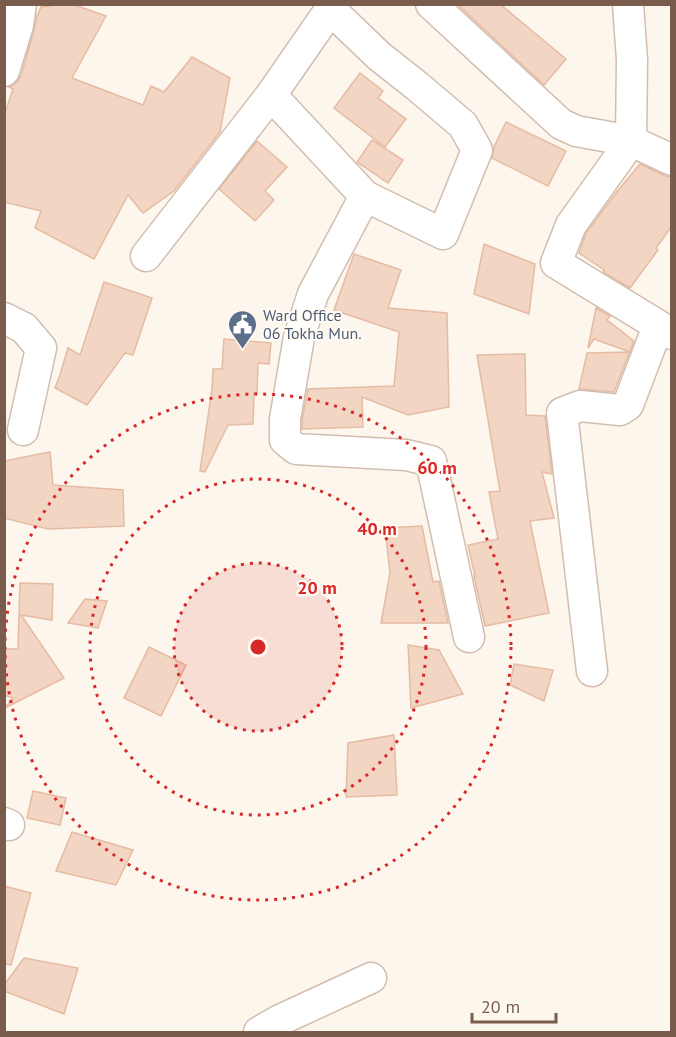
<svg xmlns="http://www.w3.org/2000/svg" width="676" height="1037" font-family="'PT Sans',sans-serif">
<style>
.building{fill:#f3d5c3;stroke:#e6bba3;stroke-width:1.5}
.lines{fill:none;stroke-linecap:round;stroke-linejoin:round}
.minor-casing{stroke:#d1beb0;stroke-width:33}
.minor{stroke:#fff;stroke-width:30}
.ring{fill:none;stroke:#d62828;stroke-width:3;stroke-dasharray:3 6}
.labels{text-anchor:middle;stroke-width:4.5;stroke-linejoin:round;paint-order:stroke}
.service-label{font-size:16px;fill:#4e5e75;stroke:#fffaf3;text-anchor:start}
.centre{fill:#d62828;stroke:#fffaf3;stroke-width:3}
.ring-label{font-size:18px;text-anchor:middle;font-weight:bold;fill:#d62828;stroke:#fffaf3;stroke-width:4.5;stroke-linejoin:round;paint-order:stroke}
</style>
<rect width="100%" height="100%" fill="#fdf6ec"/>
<g class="building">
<polygon points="65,4 72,4 106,16 72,78 143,105 151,86 164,92 192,57 230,78 220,132 174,191 143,213 128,195 94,259 35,228 41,211 4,202 4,116 13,89 9,87 16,83 21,76 34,30 37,16 41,7"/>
<polygon points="457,4 500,4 566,59 544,85"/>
<polygon points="360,73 383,91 378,98 406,119 385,147 334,108"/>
<polygon points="506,122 566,151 548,186 492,158 494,147"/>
<polygon points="372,140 403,160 388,183 357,162"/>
<polygon points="257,141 287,167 265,191 274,200 255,221 219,189"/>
<polygon points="640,164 665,176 672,177 672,226 656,248 658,250 630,288 603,272 604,270 579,253 586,233 615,194"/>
<polygon points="484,244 535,264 529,314 474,294"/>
<polygon points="354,254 401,270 388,308 447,313 449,407 408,415 362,397 363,427 302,429 302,420 308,389 394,386 399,332 334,310"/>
<polygon points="104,282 152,298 133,355 125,353 87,405 55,388 60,375 68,348 80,355"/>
<polygon points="596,308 610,316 607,320 634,341 614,392 579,389 587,353 630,352 594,339 588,348"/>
<polygon points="224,339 271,343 269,364 258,363 257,393 254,393 253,424 228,425 205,472 200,471 212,389 213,369 222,369"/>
<polygon points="525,354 526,415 545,416 552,474 542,472 554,518 530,521 549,613 485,626 474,576 475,576 468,545 498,539 489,492 500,491 477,355"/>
<polygon points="50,452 53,485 123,490 124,526 48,529 4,518 4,461"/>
<polygon points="422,526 433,582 439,581 448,623 381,623 390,573 385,528"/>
<polygon points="20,583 53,584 52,620 21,615 64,678 5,708 13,698 4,695 4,649 18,649"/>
<polygon points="85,599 107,601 98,628 68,623"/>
<polygon points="408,645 439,650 463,694 411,708"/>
<polygon points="149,647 186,665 161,716 124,698"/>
<polygon points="514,664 553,670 544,701 510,685"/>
<polygon points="394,735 397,795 346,797 348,743"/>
<polygon points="33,791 66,798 60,825 27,818"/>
<polygon points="72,832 133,850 116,885 56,871"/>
<polygon points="4,886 31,893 11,965 4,964"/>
<polygon points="24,958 78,968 64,1014 4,991 4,985"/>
</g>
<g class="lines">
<defs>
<g id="minor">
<polyline points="431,4 561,124 576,131 631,141 672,160"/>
<polyline points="628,4 632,60 631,141 571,225 556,263 672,334"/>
<polyline points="4,71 18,25 21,4"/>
<polyline points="271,95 365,196 443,234 477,150 463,125 417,86 379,56 331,10"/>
<polyline points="365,196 313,294 299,337 285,419 285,440 296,449 406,455 431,461 469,637"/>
<polyline points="146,256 271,95 334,4"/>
<polyline points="4,318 24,328 41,348 23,430"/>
<polyline points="592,671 562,413 580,406 620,410 628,405 658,326"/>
<polyline points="4,823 9,825"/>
<polyline points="259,1032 280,1020 371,978"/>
</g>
</defs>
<use href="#minor" class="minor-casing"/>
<use href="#minor" class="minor"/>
</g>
<circle cx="258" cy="647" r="84" fill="#d62828" fill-opacity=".12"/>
<g class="ring">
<circle cx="258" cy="647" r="84"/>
<circle cx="258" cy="647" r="168"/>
<circle cx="258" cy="647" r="253"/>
</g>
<defs>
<symbol id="civic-pin" viewBox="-11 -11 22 30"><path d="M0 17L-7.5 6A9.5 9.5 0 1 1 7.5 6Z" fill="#5c6f8a" stroke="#fffaf3"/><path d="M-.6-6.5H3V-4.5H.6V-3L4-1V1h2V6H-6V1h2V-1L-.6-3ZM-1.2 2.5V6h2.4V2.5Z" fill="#fff"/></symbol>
</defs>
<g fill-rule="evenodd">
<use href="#civic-pin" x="226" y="308" width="33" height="45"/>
</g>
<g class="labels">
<g class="service-label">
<text x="263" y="321">Ward Office<tspan x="263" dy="18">06 Tokha Mun.</tspan></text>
</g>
</g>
<circle cx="258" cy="647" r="9" class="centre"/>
<g class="ring-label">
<text x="437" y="474">60 m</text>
<text x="377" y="535">40 m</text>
<text x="317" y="594">20 m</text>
</g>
<rect width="676" height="1037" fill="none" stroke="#7a5c4d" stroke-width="12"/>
<path d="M472 1013v9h84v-9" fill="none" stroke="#7a5c4d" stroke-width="3"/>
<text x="481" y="1013" font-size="18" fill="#7a5c4d" stroke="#fffaf3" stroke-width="4.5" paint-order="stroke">20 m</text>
</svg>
